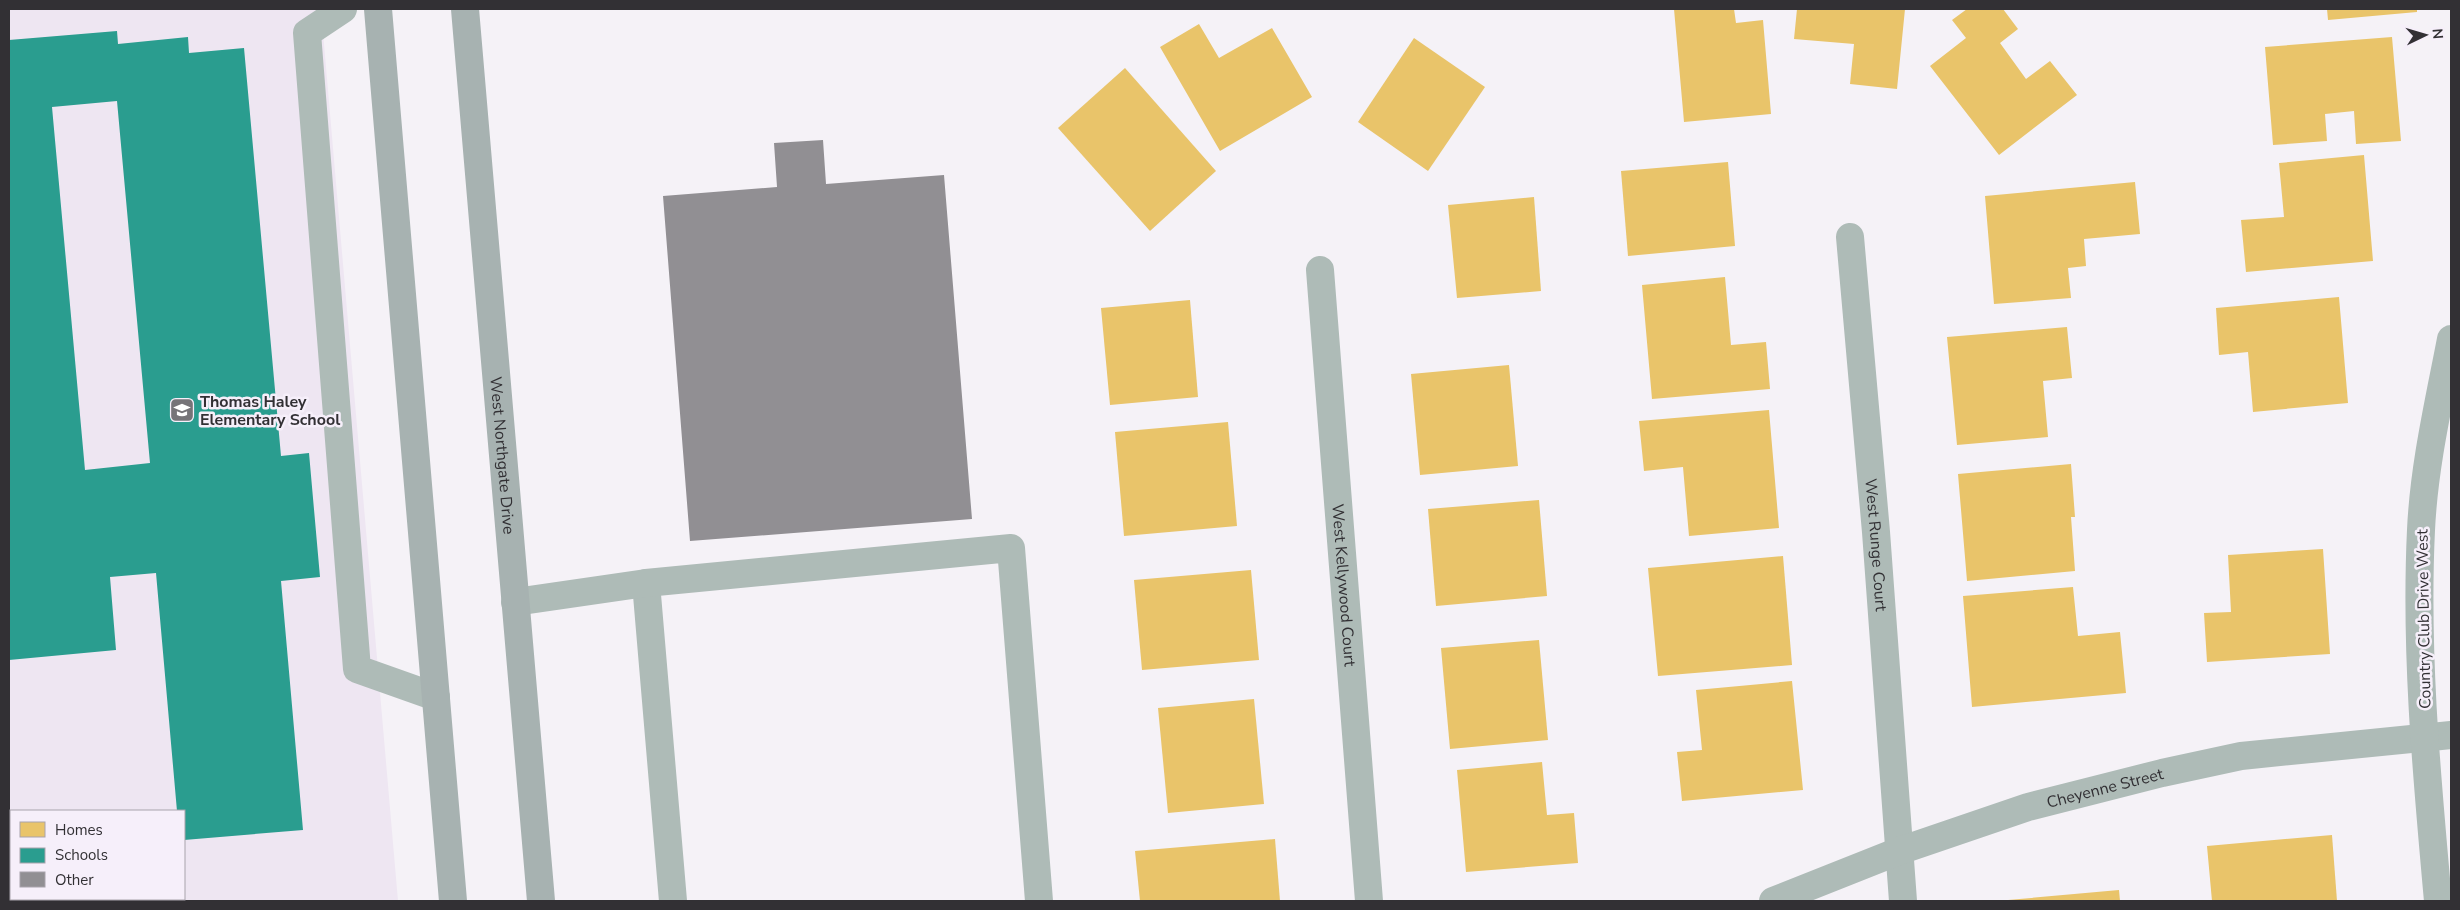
<svg xmlns="http://www.w3.org/2000/svg" width="2460" height="910" font-family="'Nunito Sans',sans-serif">
<style>
.built{fill:#eee6f2;fill-rule:evenodd}
.homes{fill:#e9c46a}
.schools{fill:#2a9d8f;fill-rule:evenodd}
.building{fill:#918f93}
.lines{fill:none;stroke-linecap:round;stroke-linejoin:round}
.minor{stroke:#aebbb7;stroke-width:28}
.major{stroke:#a7b2b1;stroke-width:28}
.labels{text-anchor:middle;stroke-width:5;stroke-linejoin:round;paint-order:stroke}
.poi-label{font-size:16px;font-weight:bold;fill:#323034;stroke:#f6effa;text-anchor:start}
.street-label{font-size:16px;fill:#323034;stroke:#f6effa}
</style>
<rect width="100%" height="100%" fill="#f5f2f7"/>
<path class="built" d="M9,9H321L398,901H9ZM11,811H184V899H11Z"/>
<g class="homes">
<polygon points="1674,9 1734,9 1736,23 1763,20 1771,114 1684,122"/>
<polygon points="1797,9 1905,9 1897,89 1850,84 1854,44 1794,39"/>
<polygon points="1967,9 2003,9 2018,29 2000,43 2026,79 2050,61 2077,95 1999,155 1930,66 1966,38 1952,20"/>
<polygon points="2327,9 2417,9 2417,12 2328,20"/>
<polygon points="1199,24 1219,58 1272,28 1312,97 1220,151 1160,47"/>
<polygon points="2392,37 2401,141 2356,144 2354,111 2325,114 2327,141 2273,145 2265,47"/>
<polygon points="1414,38 1485,87 1428,171 1358,122"/>
<polygon points="1125,68 1216,171 1150,231 1058,128"/>
<polygon points="2364,155 2373,261 2246,272 2241,220 2284,217 2279,163"/>
<polygon points="1728,162 1735,246 1628,256 1621,171"/>
<polygon points="2135,182 2140,234 2084,239 2086,266 2068,268 2071,298 1994,304 1985,196"/>
<polygon points="1534,197 1541,291 1457,298 1448,205"/>
<polygon points="1725,277 1731,345 1766,342 1770,389 1652,399 1642,285"/>
<polygon points="2339,297 2348,403 2253,412 2248,352 2219,355 2216,308"/>
<polygon points="1190,300 1198,397 1110,405 1101,308"/>
<polygon points="2067,327 2072,378 2043,381 2048,437 1957,445 1947,337"/>
<polygon points="1509,365 1518,466 1420,475 1411,374"/>
<polygon points="1769,410 1779,528 1689,536 1683,467 1644,471 1639,421"/>
<polygon points="1228,422 1237,526 1124,536 1115,432"/>
<polygon points="2071,464 2075,517 2071,517 2075,571 1967,581 1958,474"/>
<polygon points="1539,500 1547,596 1436,606 1428,509"/>
<polygon points="2323,549 2330,654 2207,662 2204,613 2231,612 2228,555"/>
<polygon points="1783,556 1792,665 1658,676 1648,568"/>
<polygon points="1251,570 1259,660 1142,670 1134,580"/>
<polygon points="2073,587 2078,636 2120,632 2126,693 1972,707 1963,596"/>
<polygon points="1539,640 1548,740 1450,749 1441,648"/>
<polygon points="1792,681 1803,790 1682,801 1677,752 1702,750 1696,690"/>
<polygon points="1254,699 1264,804 1168,813 1158,708"/>
<polygon points="1542,762 1547,815 1574,813 1578,863 1466,872 1457,770"/>
<polygon points="2332,835 2337,901 2212,901 2207,846"/>
<polygon points="1275,839 1280,901 1140,901 1135,851"/>
<polygon points="2119,890 2120,901 2008,901 2008,900"/>
</g>
<path class="schools" d="M117,31L118,44L188,37L189,53L244,48L281,456L309,453L320,577L281,581L303,830L184,840V811H177L156,573L110,577L116,650L9,660V40ZM117,101L150,463L85,470L52,107Z"/>
<polygon class="building" points="823,140 826,184 944,175 972,519 690,541 663,196 777,187 774,143"/>
<g class="lines">
<g class="minor">
<polyline points="343,9 307,33 357,669 436,697"/>
<path id="s1" d="M1850,237L1876,532L1903,901"/>
<path id="s2" d="M1320,270L1369,901"/>
<polyline points="646,583 673,901"/>
<polyline points="515,602 646,583 1011,548 1039,901"/>
<path id="s3" d="M1773,901L1899,851L2028,807L2162,773L2241,756L2451,735"/>
<path d="M2438,901C2427,778 2415,654 2421,530C2424,465 2439,402 2451,339"/>
</g>
<g class="major">
<polyline points="378,9 453,901"/>
<path id="s4" d="M465,9L541,901"/>
</g>
</g>
<defs>
<symbol id="school-square" viewBox="-11 -11 22 22"><rect x="-9" y="-9" width="18" height="18" rx="4" fill="#767478" stroke="#f6effa"/><path d="M0-5L7-2L0 1L-7-2ZM-4 1L0 2.5L4 1V4Q0 6-4 4Z" fill="#fff"/></symbol>
</defs>
<g fill-rule="evenodd">
<use href="#school-square" x="168" y="396" width="28" height="28"/>
</g>
<g class="labels">
<g class="poi-label">
<text x="200" y="407">Thomas Haley<tspan x="200" dy="18">Elementary School</tspan></text>
</g>
<g class="street-label">
<text dy="6" stroke="none"><textPath href="#s4" startOffset="448">West Northgate Drive</textPath></text>
<text dy="6" stroke="none"><textPath href="#s1" startOffset="309">West Runge Court</textPath></text>
<text dy="6" stroke="none"><textPath href="#s2" startOffset="316">West Kellywood Court</textPath></text>
<text transform="translate(2423 619) rotate(-91)" y="6">Country Club Drive West</text>
<text dy="6" stroke="none"><textPath href="#s3" startOffset="351">Cheyenne Street</textPath></text>
</g>
</g>
<rect width="2460" height="910" fill="none" stroke="#323034" stroke-width="20"/>
<rect x="10" y="810" width="175" height="90" fill="#f6effa" stroke="#a8a3ab"/>
<rect x="20" y="822" width="25" height="15" fill="#e9c46a" stroke="#a8a3ab"/>
<text x="55" y="835" font-size="15" fill="#323034">Homes</text>
<rect x="20" y="848" width="25" height="15" fill="#2a9d8f" stroke="#a8a3ab"/>
<text x="55" y="860" font-size="15" fill="#323034">Schools</text>
<rect x="20" y="872" width="25" height="15" fill="#918f93" stroke="#a8a3ab"/>
<text x="55" y="885" font-size="15" fill="#323034">Other</text>
<g transform="translate(2425 35) rotate(85)" stroke="#f6effa" stroke-width="4" paint-order="stroke">
<path d="M0-4L9 19L0 12L-9 19Z" fill="#323034"/>
<text y="-8" font-size="14" font-weight="bold" text-anchor="middle" fill="#323034">N</text>
</g>
</svg>
